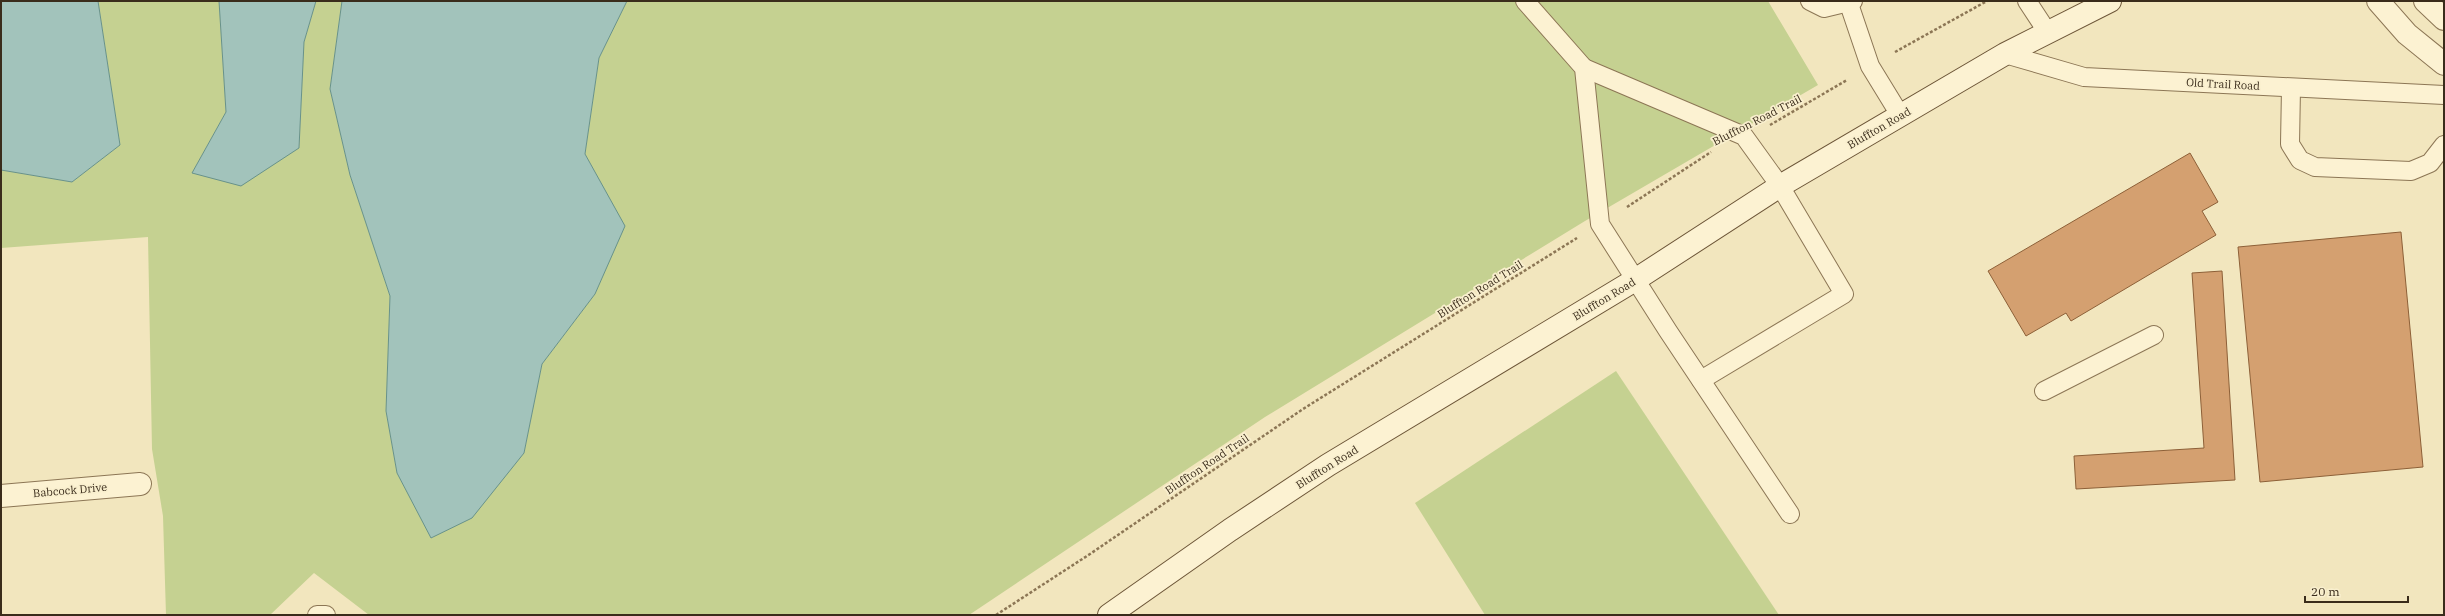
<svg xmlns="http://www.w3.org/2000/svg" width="2445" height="616" font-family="'IBM Plex Serif',serif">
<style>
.green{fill:#c5d191}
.water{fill:#a2c3bb;stroke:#68928a}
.building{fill:#d4a070;stroke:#8d6038}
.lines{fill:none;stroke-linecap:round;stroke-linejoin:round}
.lane-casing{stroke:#8c7655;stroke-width:20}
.street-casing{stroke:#8c7655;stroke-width:24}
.secondary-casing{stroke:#6d5638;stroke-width:24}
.path{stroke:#8c7655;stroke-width:2.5;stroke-dasharray:3 2;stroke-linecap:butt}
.lane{stroke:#fcf2d2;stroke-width:18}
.street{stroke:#fcf2d2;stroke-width:22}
.secondary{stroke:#fcf2d2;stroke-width:22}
.labels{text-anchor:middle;stroke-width:3.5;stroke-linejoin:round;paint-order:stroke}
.street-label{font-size:11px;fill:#3a2c1b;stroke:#f9efce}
</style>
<rect width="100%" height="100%" fill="#f2e6be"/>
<g class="green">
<polygon points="98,1 219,1 226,112 192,173 299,148 304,42 316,1 342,1 330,89 350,175 390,296 386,411 397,473 432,538 524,453 542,364 595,294 624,226 585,154 599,58 627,1 1768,1 1818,85 1585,221 1265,417 969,615 369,615 314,573 270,615 166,615 163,516 152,449 148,237 1,248 1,170 72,182 120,145"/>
<polygon points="1616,371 1779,615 1485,615 1415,503"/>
</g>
<g class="water">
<polygon points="1,1 98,1 120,145 72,182 1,170"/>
<polygon points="219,1 316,1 304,42 299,148 241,186 192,173 226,112"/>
<polygon points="342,1 627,1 599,58 585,154 625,226 595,294 542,364 524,453 472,518 431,538 397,473 386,411 390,296 350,175 330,89"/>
</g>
<g class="building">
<polygon points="2190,153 2218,202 2202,211 2216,235 2071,321 2066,313 2026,336 1988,271"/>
<polygon points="2401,232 2423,467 2260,482 2238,247"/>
<polygon points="2222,271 2235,480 2076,489 2074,456 2204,448 2192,273"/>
</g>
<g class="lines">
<defs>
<g id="lane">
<polyline points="1525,1 1584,68 1600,224 1668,331 1790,514"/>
<polyline points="1810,1 1824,8 1853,1"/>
<polyline points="1848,1 1870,66 1900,115"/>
<polyline points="2027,1 2048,33"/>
<polyline points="2005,54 2084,77 2444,95"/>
<polyline points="1584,68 1744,136 1780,186 1844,294 1701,380"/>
<polyline points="2291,88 2290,144 2300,160 2315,167 2411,171 2430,163 2444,145"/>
<polyline points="2044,391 2154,335"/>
<polyline points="317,615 326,615"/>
</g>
<g id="street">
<polyline points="2378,1 2407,34 2444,64"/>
<polyline points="2425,1 2444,19"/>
<polyline points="1,496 140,484"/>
</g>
<polyline id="secondary" points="1109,615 1230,530 1328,465 1635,280 1780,186 2005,54 2110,1"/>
</defs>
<use href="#lane" class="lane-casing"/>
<use href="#street" class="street-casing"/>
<use href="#secondary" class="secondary-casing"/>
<g class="path">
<polyline points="1895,52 1987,1"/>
<polyline points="1770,125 1847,80"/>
<polyline points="1627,207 1711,152"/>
<polyline points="996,615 1090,554 1303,409 1577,238"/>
</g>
<use href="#lane" class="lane"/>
<use href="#street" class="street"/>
<use href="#secondary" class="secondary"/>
</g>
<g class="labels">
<g class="street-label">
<text transform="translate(2223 84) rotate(3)" y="4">Old Trail Road</text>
<text transform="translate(1757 120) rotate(-27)" y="4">Bluffton Road Trail</text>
<text transform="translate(1879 128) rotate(-30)" y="4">Bluffton Road</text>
<text transform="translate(1480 289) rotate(-32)" y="4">Bluffton Road Trail</text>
<text transform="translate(1604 299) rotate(-31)" y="4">Bluffton Road</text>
<text transform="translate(1207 464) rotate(-34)" y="4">Bluffton Road Trail</text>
<text transform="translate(1327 467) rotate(-32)" y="4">Bluffton Road</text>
<text transform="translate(70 490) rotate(-5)" y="4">Babcock Drive</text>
</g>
</g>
<rect width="2445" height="616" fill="none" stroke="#3a2c1b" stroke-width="4"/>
<path d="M2305 596v6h103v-6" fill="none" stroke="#3a2c1b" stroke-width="2"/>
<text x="2311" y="596" font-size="12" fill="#3a2c1b" stroke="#f9efce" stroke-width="3" paint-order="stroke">20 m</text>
</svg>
